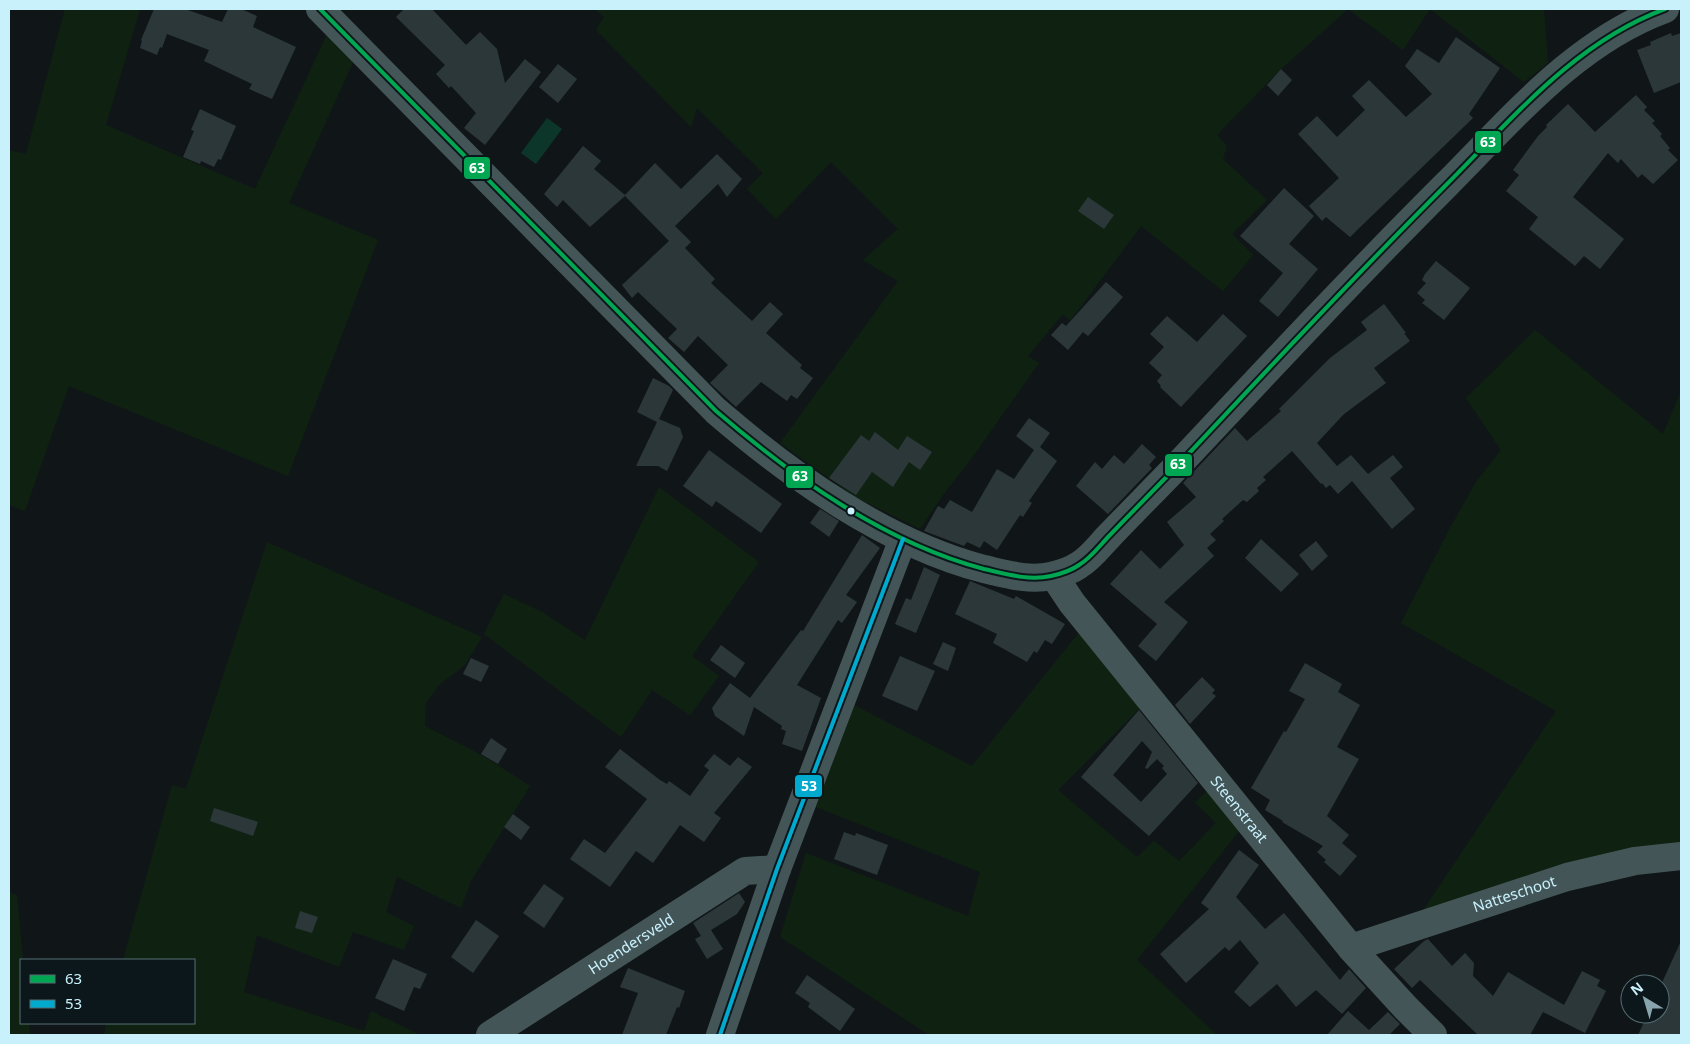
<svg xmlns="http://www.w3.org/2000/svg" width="1690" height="1044" font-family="'Noto Sans',sans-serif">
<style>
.green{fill:#0f2211}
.water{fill:#0d362a}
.building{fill:#2c373a;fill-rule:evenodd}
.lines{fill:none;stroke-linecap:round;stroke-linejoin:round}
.minor{stroke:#445558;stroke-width:28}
.bus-1-casing{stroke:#0c171b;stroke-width:8}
.bus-2-casing{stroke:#0c171b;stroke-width:8}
.bus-1{stroke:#00a651;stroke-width:4}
.bus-2{stroke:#00a9ce;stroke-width:4}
.bus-dot{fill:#c8f1fc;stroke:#0c171b;stroke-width:2}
.labels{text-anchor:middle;stroke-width:4;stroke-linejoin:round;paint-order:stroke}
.street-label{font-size:15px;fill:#c8f1fc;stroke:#0c171b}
.line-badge{stroke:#0c171b;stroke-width:2}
.badge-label{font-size:14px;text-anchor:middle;font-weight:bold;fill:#fff}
</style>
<rect width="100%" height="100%" fill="#101618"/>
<g class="green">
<polygon points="65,9 140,9 106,125 255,189 329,30 355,58 289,203 378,240 288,476 69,386 25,511 9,505 9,150 26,154"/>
<polygon points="594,9 1544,9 1548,63 1524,82 1430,9 1403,50 1348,9 1281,69 1217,135 1227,146 1223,159 1267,200 1232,234 1253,255 1223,291 1141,226 1070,321 1063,314 1028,356 1039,363 974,455 943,495 920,529 855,497 780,443 898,281 863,260 898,229 831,162 776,219 747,189 763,173 697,108 691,127 596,30 604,17"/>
<polygon points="1535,330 1663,434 1681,391 1681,847 1418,918 1556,711 1401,623 1450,528 1476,482 1501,450 1466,398"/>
<polygon points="659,487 759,562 692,656 719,676 690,715 652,690 621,737 484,634 504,594 542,612 585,640"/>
<polygon points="267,542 482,637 465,665 439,685 426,703 425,726 485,757 530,786 471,881 461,908 397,877 386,912 414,926 404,950 353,932 339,967 257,935 244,992 364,1031 371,1011 420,1035 104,1035 106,1023 194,1023 194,960 123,960 172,785 186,789"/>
<polygon points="1081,630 1141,707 1058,790 1137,857 1154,841 1179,861 1216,823 1195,803 1211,786 1243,826 1137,960 1217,1035 929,1035 780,937 806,853 968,916 980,872 816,807 852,704 972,766"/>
<polygon points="9,892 17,895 23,960 21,960 21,1023 29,1023 30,1035 9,1035"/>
</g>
<polygon class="water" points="547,118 562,129 536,164 521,153"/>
<g class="building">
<polygon points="154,9 185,9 222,22 228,9 241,9 257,16 253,27 296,47 272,99 249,89 252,84 204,61 209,50 167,34 162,48 160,47 157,55 140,48 142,41 141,40"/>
<polygon points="404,9 432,9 466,45 480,32 497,49 505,83 525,59 541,72 485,145 464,128 476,113 451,86 449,88 436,74 445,65 396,17"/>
<polygon points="1671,33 1672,36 1681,33 1681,82 1654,93 1637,50 1651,45 1650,42"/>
<polygon points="1456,37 1500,68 1469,114 1473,118 1350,237 1326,217 1322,221 1309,206 1339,178 1298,134 1317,116 1337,137 1365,110 1352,96 1369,80 1406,117 1432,94 1405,66 1417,49 1439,63"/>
<polygon points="558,64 577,79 558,103 539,87"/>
<polygon points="1281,69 1292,80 1278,96 1267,85"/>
<polygon points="1636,95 1647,107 1644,110 1655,121 1652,123 1662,134 1660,136 1670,148 1668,150 1678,160 1653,184 1642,174 1638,178 1621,159 1618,163 1608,153 1573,197 1624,239 1600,269 1584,256 1575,266 1529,229 1538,217 1506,191 1519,175 1513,170 1538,136 1547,127 1546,125 1568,104 1595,132"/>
<polygon points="200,109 236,126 221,160 218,159 214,167 201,161 200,164 183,157 194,131 191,130"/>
<polygon points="583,146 601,161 594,169 625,195 655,163 681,189 717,154 742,179 727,197 718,184 675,226 691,242 685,248 715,279 711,283 752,321 770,302 783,314 766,333 802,365 800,368 813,378 797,399 791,395 787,401 761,382 736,407 710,383 728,365 698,336 684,352 668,338 677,329 638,292 632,298 622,285 669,241 625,196 590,227 563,200 557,207 544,194"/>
<polygon points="1284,188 1314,216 1289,244 1318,269 1278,317 1259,301 1283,273 1240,236"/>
<polygon points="1088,197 1114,215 1104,229 1078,211"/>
<polygon points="1436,261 1470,288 1444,320 1422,303 1425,300 1417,293 1426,283 1422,280 1425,274"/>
<polygon points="1106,282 1123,297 1088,336 1083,332 1068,350 1051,335 1062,323 1066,326"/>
<polygon points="1384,304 1406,333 1404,333 1410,341 1374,368 1386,383 1344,414 1317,443 1337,466 1351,455 1368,474 1393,455 1403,467 1390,478 1415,509 1392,529 1352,481 1338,494 1330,485 1326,488 1322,483 1321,484 1292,451 1263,477 1266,480 1257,488 1259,491 1247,502 1243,500 1222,519 1224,521 1210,534 1216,540 1207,548 1214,556 1164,602 1188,622 1156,661 1138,646 1157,624 1110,584 1141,550 1160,569 1184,545 1167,522 1196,497 1183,483 1235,428 1247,441 1281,411 1279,409 1330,358 1367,330 1361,322"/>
<polygon points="1223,314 1247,336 1181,407 1160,387 1161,386 1157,381 1162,375 1149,363 1164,347 1150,334 1167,316 1197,342"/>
<polygon points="653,378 669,386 673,390 659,419 680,428 683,437 667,471 658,466 636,466 657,422 637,412"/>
<polygon points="1029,418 1050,433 1040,447 1057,461 1029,501 1032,503 1023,517 1020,515 997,550 984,541 980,548 967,542 964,546 924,531 938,506 944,509 950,500 972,512 997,469 1014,479 1034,450 1016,436"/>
<polygon points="875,432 898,450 907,436 932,452 920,470 909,462 893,487 872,472 856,495 829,478 861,435 869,441"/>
<polygon points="1142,444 1156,457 1149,465 1152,468 1108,514 1076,486 1095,462 1102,469 1114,455 1124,464"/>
<polygon points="709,450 782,504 761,533 716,501 712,507 683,486"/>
<polygon points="820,509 839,521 829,537 810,523"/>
<polygon points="862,535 880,548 846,595 857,602 842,623 838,620 797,685 821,698 802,751 782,744 786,731 781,729 782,726 754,707 744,736 715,716 712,708 730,683 750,698 801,630 803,631"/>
<polygon points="1261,539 1299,574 1281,592 1245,558"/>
<polygon points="1316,541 1328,556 1312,571 1299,555"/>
<polygon points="924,567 940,575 916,633 895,624 906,598 911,600"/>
<polygon points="970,581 1014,599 1016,596 1065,624 1052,644 1045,640 1037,653 1034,651 1027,662 993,643 997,634 955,614"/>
<polygon points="943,642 956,648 948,671 933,664"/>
<polygon points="721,645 745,663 735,678 710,660"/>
<polygon points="900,656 935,671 917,711 882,696"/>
<polygon points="471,658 489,666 481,682 463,674"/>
<polygon points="1305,663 1342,684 1338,692 1360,705 1337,747 1359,759 1327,816 1349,835 1342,843 1357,856 1340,876 1324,862 1326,860 1317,852 1323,846 1282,822 1283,821 1265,810 1270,800 1251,788 1284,731 1286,732 1305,699 1289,691"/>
<polygon points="1202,677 1215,690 1212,693 1216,696 1190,724 1175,705"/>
<path d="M1139,710L1198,783L1149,836L1081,777ZM1142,741L1152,752L1145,768L1147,769L1157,759L1164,766L1162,768L1167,774L1141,802L1113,775Z"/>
<polygon points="491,738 507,749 498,764 481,754"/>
<polygon points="620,749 660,780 667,784 669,781 690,796 709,770 704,766 714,754 730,766 738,757 752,767 714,813 721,818 704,842 680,825 653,863 636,851 610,887 570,859 584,839 605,853 647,799 605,767"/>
<polygon points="214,808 258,822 253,836 210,821"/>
<polygon points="513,814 530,827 521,840 504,827"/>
<polygon points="844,832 855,836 856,833 888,845 877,875 834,859"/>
<polygon points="1239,850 1259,865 1236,897 1265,929 1284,913 1340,980 1349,969 1366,988 1342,1014 1316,990 1296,1007 1277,984 1250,1007 1234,992 1259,963 1240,940 1229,951 1225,947 1186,983 1160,954 1209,909 1201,903"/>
<polygon points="544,884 564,898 544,928 523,913"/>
<polygon points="739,893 745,902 737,914 711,930 723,949 707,959 695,939 701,936 693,923"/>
<polygon points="300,911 318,917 312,933 295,928"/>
<polygon points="476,920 499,936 473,973 451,957"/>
<polygon points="1428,939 1452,966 1465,953 1474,963 1473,976 1493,996 1508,972 1564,1005 1582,971 1600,980 1597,986 1606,991 1585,1033 1543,1012 1530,1035 1478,1035 1420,980 1412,988 1394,969 1424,941"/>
<polygon points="1681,941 1681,1035 1638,1035 1648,1014 1660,1014 1660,987"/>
<polygon points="393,959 427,974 420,989 414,987 404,1011 375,998"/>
<polygon points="628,968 685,991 679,1008 677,1007 666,1035 622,1035 638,993 620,987"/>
<polygon points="807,975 855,1009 840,1031 808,1007 810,1003 795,993"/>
<polygon points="1348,1011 1369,1030 1388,1012 1400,1024 1389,1035 1327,1035"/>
</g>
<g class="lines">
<g class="minor">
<path d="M320,9L716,411C793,477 885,543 984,569C1006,574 1029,581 1051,576C1060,574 1072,570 1079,565C1091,558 1101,544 1110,535C1133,511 1156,488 1179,464C1267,370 1355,276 1447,184C1512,119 1575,42 1665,9"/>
<path id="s1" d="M1054,576L1072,603L1351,948L1405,1007L1433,1035"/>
<path id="s2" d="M1351,948L1567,877L1635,861L1681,856"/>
<path id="s3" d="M490,1035L745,871L777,869"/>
<polyline points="720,1035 777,869 903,539"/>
</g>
<defs>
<path id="bus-1" d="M320,9L716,411C793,477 885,543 984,569C1006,574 1029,581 1051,576C1060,574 1072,570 1079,565C1091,558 1101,544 1110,535C1133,511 1156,488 1179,464C1267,370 1355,276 1447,184C1512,119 1575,42 1665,9"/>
<polyline id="bus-2" points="720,1035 777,869 903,539"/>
</defs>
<use href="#bus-1" class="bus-1-casing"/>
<use href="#bus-2" class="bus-2-casing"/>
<use href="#bus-1" class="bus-1"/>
<use href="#bus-2" class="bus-2"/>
</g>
<circle class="bus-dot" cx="851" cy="511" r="4.5"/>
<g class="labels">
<g class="street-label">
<text dy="5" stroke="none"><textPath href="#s1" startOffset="298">Steenstraat</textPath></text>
<text dy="5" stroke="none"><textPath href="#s2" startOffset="172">Natteschoot</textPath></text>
<text dy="5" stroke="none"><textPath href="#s3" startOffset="168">Hoendersveld</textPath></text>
</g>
</g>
<g class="line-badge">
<rect x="1474" y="130" width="28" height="24" rx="5" fill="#00a651"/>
<rect x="463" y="156" width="28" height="24" rx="5" fill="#00a651"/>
<rect x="1164" y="453" width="29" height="24" rx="5" fill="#00a651"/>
<rect x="785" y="465" width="29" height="24" rx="5" fill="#00a651"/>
<rect x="794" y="774" width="29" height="24" rx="5" fill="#00a9ce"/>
</g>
<g class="badge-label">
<text x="1488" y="147">63</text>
<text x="477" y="173">63</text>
<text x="1178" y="469">63</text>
<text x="800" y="481">63</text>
<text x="809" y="791">53</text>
</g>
<rect width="1690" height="1044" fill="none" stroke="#c8f1fc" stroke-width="20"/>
<rect x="20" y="959" width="175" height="65" fill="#0c171b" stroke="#576e75"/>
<rect x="30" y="975" width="25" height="8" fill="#00a651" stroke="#576e75"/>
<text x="65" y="984" font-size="15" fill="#c8f1fc">63</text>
<rect x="30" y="1000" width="25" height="8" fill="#00a9ce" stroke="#576e75"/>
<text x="65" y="1009" font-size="15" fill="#c8f1fc">53</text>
<g transform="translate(1645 999) rotate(322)"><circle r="24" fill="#0c171b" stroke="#576e75"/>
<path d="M0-4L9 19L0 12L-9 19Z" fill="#88a4ac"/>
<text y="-8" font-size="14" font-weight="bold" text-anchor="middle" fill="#c8f1fc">N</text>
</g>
</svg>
